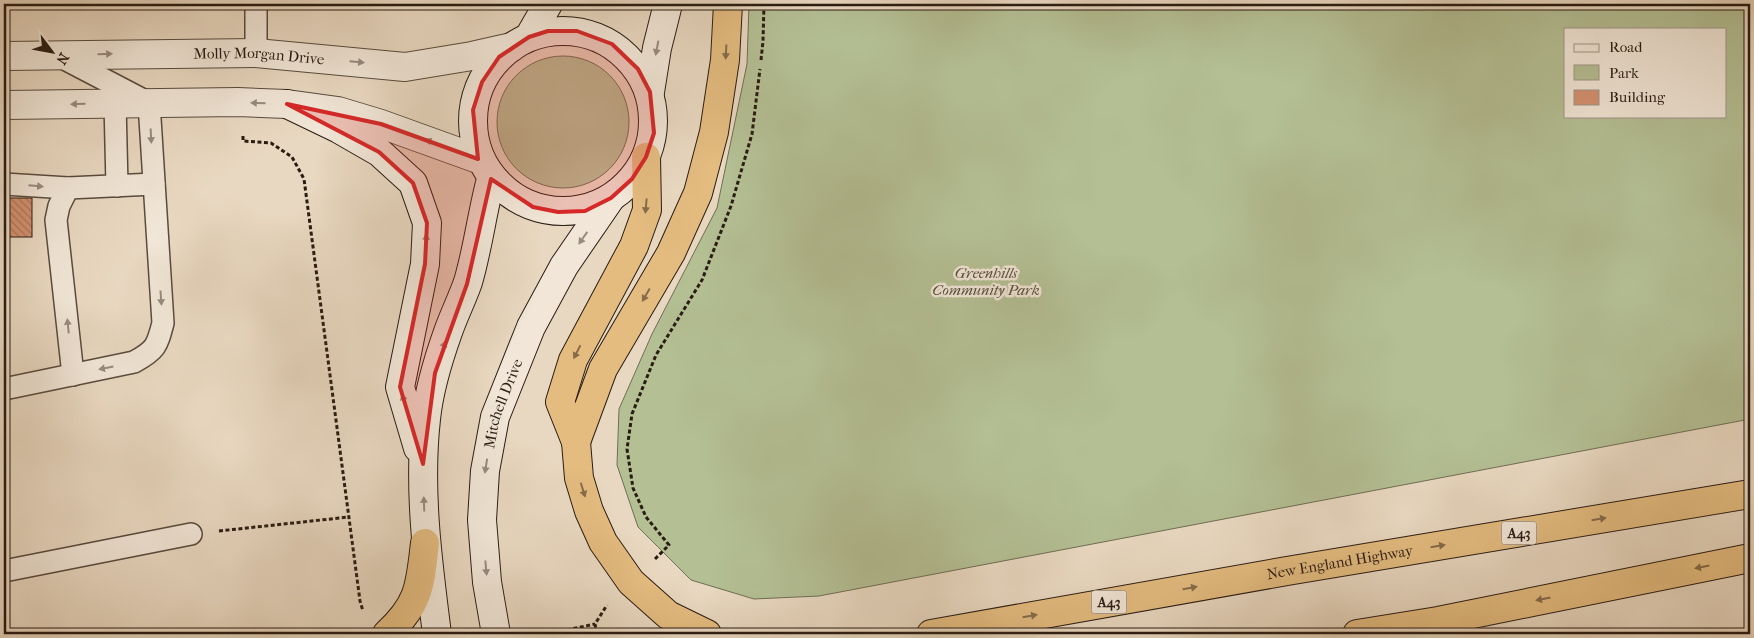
<svg xmlns="http://www.w3.org/2000/svg" width="1754" height="638" font-family="'IM FELL French Canon',serif">
<style>
.green{fill:#b4bf94;stroke:#6e6e54;fill-rule:evenodd}
.building{fill:url(#building-back-hatch);stroke:#291c13}
.lines{fill:none;stroke-linecap:round;stroke-linejoin:round}
.service-casing{stroke:#594b3e;stroke-width:24}
.tertiary-casing{stroke:#594b3e;stroke-width:30}
.secondary-casing{stroke:#291c13;stroke-width:30}
.trunk-casing{stroke:#291c13;stroke-width:30}
.path{stroke:#291c13;stroke-width:3;stroke-dasharray:4 2.5;stroke-linecap:butt}
.service{stroke:#f1e6d7;stroke-width:21}
.tertiary{stroke:#f1e6d7;stroke-width:28}
.secondary{stroke:#f1e6d7;stroke-width:28}
.trunk{stroke:#e4bc80;stroke-width:28}
.oneway{fill:#978b7f}
.oneway2{fill:#866c4a}
.marked{fill:#d62828;fill-opacity:0.2;stroke:#d62828;stroke-width:4;stroke-linejoin:round}
.labels{text-anchor:middle;stroke-width:5;stroke-linejoin:round;paint-order:stroke}
.shield{fill:#f1e6d7;stroke:#65594e;stroke-width:1}
.shield-label{font-size:14px;font-weight:bold;fill:#291c13}
.street-label{font-size:15px;fill:#291c13;stroke:#f1e6d7}
.park-label{font-size:15px;font-style:italic;fill:#534d3a;stroke:#f1e6d7}
</style>
<defs>
<pattern id="building-back-hatch" width="6" height="6" patternUnits="userSpaceOnUse" patternTransform="scale(1.25)"><rect width="6" height="6" fill="#d49171"/><path d="M-1 5l2 2M0 0l6 6M5-1l2 2" fill="none" stroke="#ac765c"/></pattern>
</defs>
<rect width="100%" height="100%" fill="#e9d8c1"/>
<filter id="stains"><feTurbulence type="fractalNoise" baseFrequency=".004" numOctaves="4"/><feColorMatrix values="0 0 0 0 .2 0 0 0 0 .09 0 0 0 0 .02 0 0 0 .5 -.17"/></filter>
<radialGradient id="worn" r=".72"><stop offset=".6" stop-color="#630" stop-opacity="0"/><stop offset="1" stop-color="#630" stop-opacity=".3"/></radialGradient>
<g class="green">
<path d="M749,4H1750V419L819,596L754,599L691,580L638,527L617,465L619,409L652,334L717,208L747,64ZM1565,29H1725V116H1565Z"/>
<circle cx="563" cy="122" r="66"/>
</g>
<rect class="building" x="4" y="198" width="28" height="39"/>
<g class="lines">
<defs>
<g id="service">
<polyline points="256,53 256,4"/>
<polyline points="115,103 117,186"/>
<polyline points="4,184 68,188"/>
<polyline points="73,375 56,220 59,206 68,188 154,184"/>
<path d="M4,389L134,362C156,350 157,346 163,323L149,103L59,56"/>
<polyline points="4,571 191,534"/>
</g>
<g id="tertiary">
<path id="s1" d="M4,56L256,53L405,67L472,56L512,47"/>
<polyline points="4,105 238,102 287,104 338,111 381,124 478,159"/>
</g>
<g id="secondary">
<circle cx="563" cy="121" r="90"/>
<polyline points="529,37 548,4"/>
<polyline points="650,92 657,48 668,4"/>
<polyline points="287,104 339,129 379,152 413,183 427,223 425,264 400,387 418,448"/>
<path d="M437,634C428,563 418,491 426,419C429,390 438,360 448,332C454,315 462,299 468,282C478,248 482,213 491,179"/>
<path id="s2" d="M496,634L487,582L482,520L485,471L495,417L531,327L564,266L610,199"/>
</g>
<g id="trunk">
<polyline points="646,157 647,210 634,246 573,360 560,402 576,442 579,478 589,511 603,542 631,582 668,615 707,634"/>
<polyline points="576,442 603,369 671,253 698,193 714,132 725,60 728,4"/>
<path d="M387,634C420,603 420,586 425,543"/>
<path id="s3" d="M931,634L1287,571L1750,494"/>
<polyline points="1357,634 1438,621 1750,558"/>
</g>
</defs>
<use href="#service" class="service-casing"/>
<use href="#tertiary" class="tertiary-casing"/>
<use href="#secondary" class="secondary-casing"/>
<use href="#trunk" class="trunk-casing"/>
<g class="path">
<polyline points="761,60 763,41 764,4"/>
<polyline points="243,136 243,141 271,143 292,157 304,179 360,601 363,611"/>
<polyline points="219,531 349,517"/>
<polyline points="655,559 669,545 646,517 633,488 627,449 632,414 656,355 702,280 731,206 752,134 760,69"/>
<polyline points="548,634 595,624"/>
<polyline points="597,634 595,624 607,605"/>
</g>
<use href="#service" class="service"/>
<use href="#tertiary" class="tertiary"/>
<use href="#secondary" class="secondary"/>
<use href="#trunk" class="trunk"/>
</g>
<defs><path id="oneway-solid" d="M-6-.8H1V-3.2L6.5 0L1 3.2V.8H-6Z" transform="scale(1.25)"/></defs>
<g class="oneway">
<use href="#oneway-solid" transform="translate(657 48) rotate(101)"/>
<use href="#oneway-solid" transform="translate(105 54) rotate(-1)"/>
<use href="#oneway-solid" transform="translate(357 62) rotate(5)"/>
<use href="#oneway-solid" transform="translate(258 103) rotate(-178)"/>
<use href="#oneway-solid" transform="translate(78 104) rotate(179)"/>
<use href="#oneway-solid" transform="translate(151 136) rotate(87)"/>
<use href="#oneway-solid" transform="translate(432 142) rotate(-160)"/>
<use href="#oneway-solid" transform="translate(36 186) rotate(5)"/>
<use href="#oneway-solid" transform="translate(583 238) rotate(125)"/>
<use href="#oneway-solid" transform="translate(426 241) rotate(-86)"/>
<use href="#oneway-solid" transform="translate(161 298) rotate(86)"/>
<use href="#oneway-solid" transform="translate(68 326) rotate(-96)"/>
<use href="#oneway-solid" transform="translate(443 348) rotate(-72)"/>
<use href="#oneway-solid" transform="translate(106 368) rotate(169)"/>
<use href="#oneway-solid" transform="translate(404 401) rotate(-106)"/>
<use href="#oneway-solid" transform="translate(486 466) rotate(99)"/>
<use href="#oneway-solid" transform="translate(424 504) rotate(-92)"/>
<use href="#oneway-solid" transform="translate(486 568) rotate(85)"/>
</g>
<g class="oneway2">
<use href="#oneway-solid" transform="translate(726 52) rotate(93)"/>
<use href="#oneway-solid" transform="translate(646 206) rotate(95)"/>
<use href="#oneway-solid" transform="translate(646 295) rotate(120)"/>
<use href="#oneway-solid" transform="translate(577 352) rotate(117)"/>
<use href="#oneway-solid" transform="translate(583 490) rotate(73)"/>
<use href="#oneway-solid" transform="translate(1599 519) rotate(-9)"/>
<use href="#oneway-solid" transform="translate(1438 546) rotate(-9)"/>
<use href="#oneway-solid" transform="translate(1702 567) rotate(169)"/>
<use href="#oneway-solid" transform="translate(1190 588) rotate(-10)"/>
<use href="#oneway-solid" transform="translate(1543 599) rotate(169)"/>
<use href="#oneway-solid" transform="translate(1030 616) rotate(-10)"/>
</g>
<path class="marked" d="M548,31H577L612,44L638,69L650,92L654,133L646,157L632,179L611,198L585,211L558,212L533,207L491,179L467,284L435,373L423,464L400,387L425,264L427,223L413,183L379,152L287,104L381,124L478,159L473,110L482,82L499,57L529,37Z"/>
<g class="labels">
<g class="shield">
<rect x="1501.5" y="521.5" width="35" height="23" rx="4"/>
<rect x="1091.5" y="590.5" width="35" height="23" rx="4"/>
</g>
<g class="shield-label">
<text x="1519" y="538">A43</text>
<text x="1109" y="607">A43</text>
</g>
<g class="street-label">
<text dy="5" stroke="none"><textPath href="#s1" startOffset="255">Molly Morgan Drive</textPath></text>
<text dy="5" stroke="none"><textPath href="#s2" startOffset="234">Mitchell Drive</textPath></text>
<text dy="5" stroke="none"><textPath href="#s3" startOffset="415">New England Highway</textPath></text>
</g>
<g class="park-label">
<text x="986" y="278">Greenhills<tspan x="986" dy="17">Community Park</tspan></text>
</g>
</g>
<rect width="1754" height="638" fill="none" stroke="#e9d8c1" stroke-width="20"/>
<rect x="5" y="5" width="1744" height="628" fill="none" stroke="#291c13" stroke-width="2.5"/>
<rect x="10" y="10" width="1734" height="618" fill="none" stroke="#291c13"/>
<rect x="1564" y="28" width="162" height="90" fill="#f1e6d7" stroke="#a19589"/>
<rect x="1574" y="44" width="25" height="8" fill="#f1e6d7" stroke="#a19589"/>
<text x="1609" y="52" font-size="15" fill="#291c13">Road</text>
<rect x="1574" y="65" width="25" height="15" fill="#b4bf94" stroke="#a19589"/>
<text x="1609" y="78" font-size="15" fill="#291c13">Park</text>
<rect x="1574" y="90" width="25" height="15" fill="#d49171" stroke="#a19589"/>
<text x="1609" y="102" font-size="15" fill="#291c13">Building</text>
<g transform="translate(52 52) rotate(122)" stroke="#f1e6d7" stroke-width="4" paint-order="stroke">
<path d="M0-4L9 19L0 12L-9 19Z" fill="#291c13"/>
<text y="-8" font-size="14" font-weight="bold" text-anchor="middle" fill="#291c13">N</text>
</g>
<rect width="100%" height="100%" filter="url(#stains)"/>
<rect width="100%" height="100%" fill="url(#worn)"/>
</svg>
